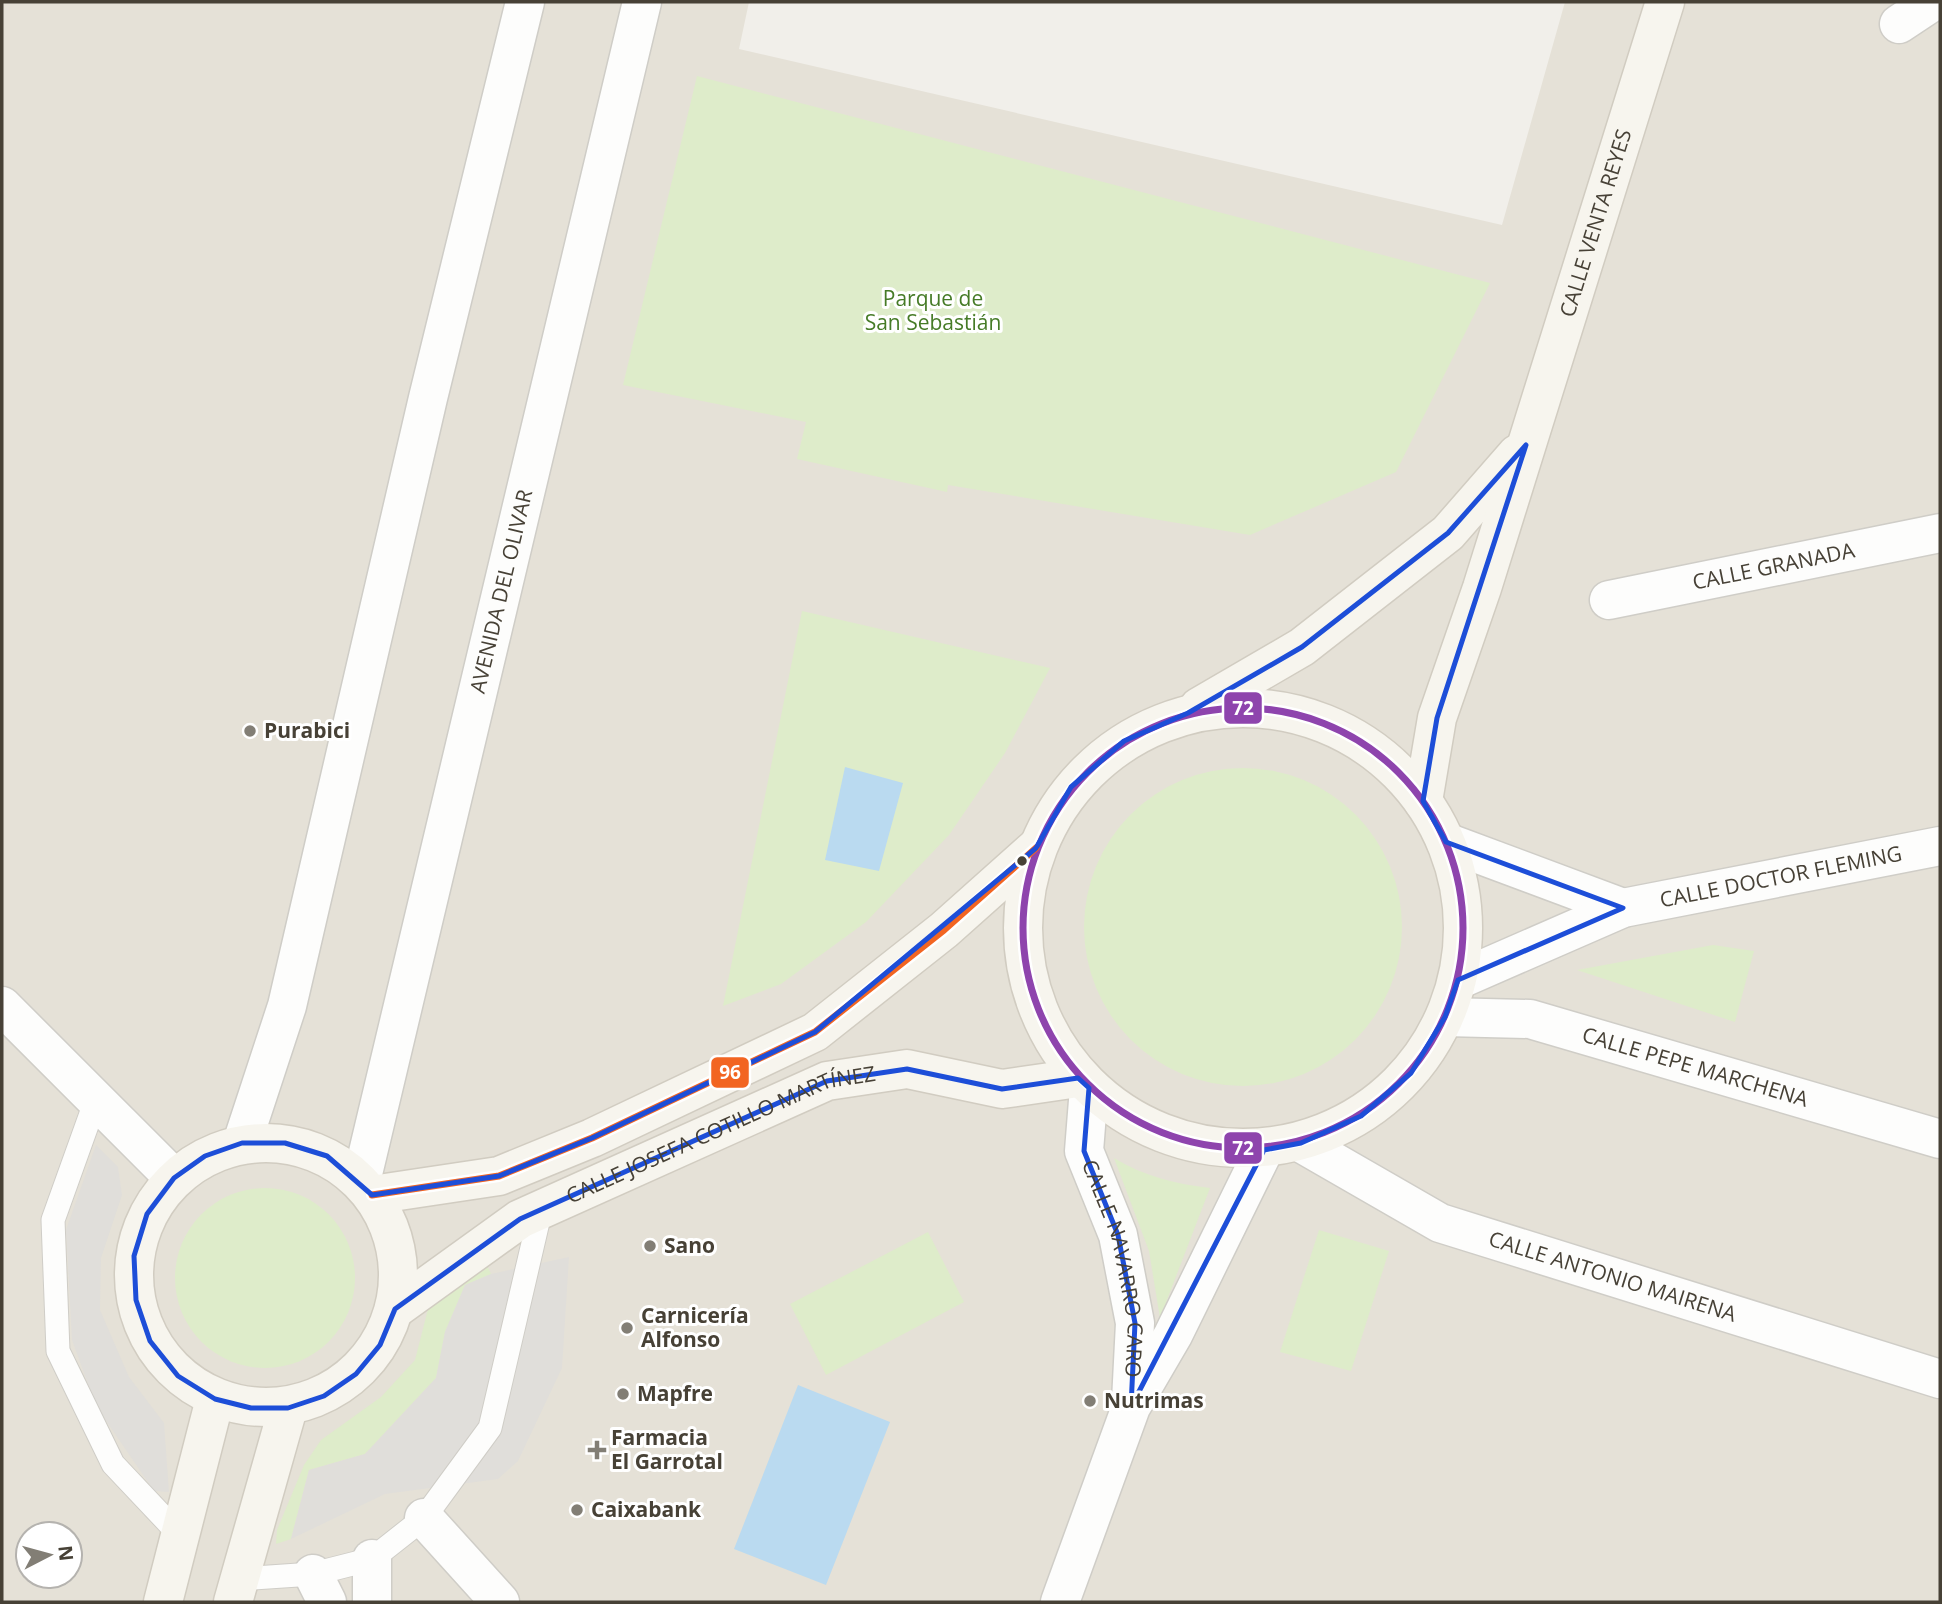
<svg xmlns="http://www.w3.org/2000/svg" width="1942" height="1604" font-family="'Open Sans',sans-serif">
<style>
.residential{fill:#e5e1d7;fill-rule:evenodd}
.green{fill:#deecca}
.parking{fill:#e0deda}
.water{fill:#badaf0}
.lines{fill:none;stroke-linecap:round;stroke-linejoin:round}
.lane-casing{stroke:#cfcdc7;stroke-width:25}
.street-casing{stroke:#cfcdc7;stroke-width:41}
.secondary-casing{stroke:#d1ccc1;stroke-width:41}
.lane{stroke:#fdfdfc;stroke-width:23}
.street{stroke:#fdfdfc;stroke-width:38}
.secondary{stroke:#f7f5ee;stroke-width:38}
.bus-1-casing{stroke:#fff;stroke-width:12}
.bus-2-casing{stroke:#fff;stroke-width:12}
.bus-1{stroke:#8e44ad;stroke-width:7}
.bus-2{stroke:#f26522;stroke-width:7}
.marked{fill:none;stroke:#1d4ed8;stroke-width:5;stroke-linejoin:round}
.poi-dot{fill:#827e75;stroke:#fff;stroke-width:2.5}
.bus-dot{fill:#474136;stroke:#fff;stroke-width:2.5}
.labels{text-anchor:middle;stroke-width:6;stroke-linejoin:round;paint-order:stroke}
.street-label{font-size:21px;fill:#474136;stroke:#fff}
.park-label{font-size:21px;fill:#467b27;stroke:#fff}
.poi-label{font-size:21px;font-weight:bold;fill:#474136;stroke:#fff;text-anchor:start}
.line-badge{stroke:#fff;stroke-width:2.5}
.badge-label{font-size:19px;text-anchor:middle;font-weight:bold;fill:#fff}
</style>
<rect width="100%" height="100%" fill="#f1efea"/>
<path class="residential" d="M2,2H749L739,49L1502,225L1565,2H1940V1602H2ZM28,1534H70V1576H28Z"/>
<g class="green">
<polygon points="697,76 1490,283 1396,472 1250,535 948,485 947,492 797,459 806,422 623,385"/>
<polygon points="802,611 1050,668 1005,753 949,835 866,922 781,984 723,1006"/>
<circle cx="1243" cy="927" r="159"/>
<polygon points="1713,945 1754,951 1735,1022 1577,970"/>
<path d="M1114,1158C1143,1176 1176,1184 1210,1188L1160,1318L1149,1251Z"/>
<circle cx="265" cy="1278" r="90"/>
<polygon points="1319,1230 1389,1251 1351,1371 1280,1352"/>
<polygon points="928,1232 964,1302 826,1375 790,1304"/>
<polygon points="486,1263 491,1274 465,1285 445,1332 436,1378 365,1454 309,1470 291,1539 276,1544 277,1530 304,1465 321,1440 381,1397 415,1360 428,1309 468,1268"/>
</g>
<g class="parking">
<polygon points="96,1145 118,1167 122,1195 101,1258 100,1310 129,1377 164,1423 169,1492 154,1491 96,1406 72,1340 66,1230"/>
<polygon points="569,1257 562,1368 518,1461 498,1479 385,1494 291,1539 309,1470 365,1454 436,1378 445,1332 465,1285 491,1274"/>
</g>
<g class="water">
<polygon points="845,767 903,783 879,871 825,860"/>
<polygon points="798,1385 890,1422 826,1585 734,1549"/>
</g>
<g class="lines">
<defs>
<g id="lane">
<polyline points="96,1100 53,1220 58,1351 113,1464 180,1535"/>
<polyline points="239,1579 313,1574 372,1559 424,1518 490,1428 541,1209"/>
</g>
<g id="street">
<polyline points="1899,24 1932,2"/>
<path id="s1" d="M1609,600L1940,533"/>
<polyline points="1446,842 1623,908"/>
<path id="s2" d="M1458,980L1623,908L1940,846"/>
<polyline points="2,1006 174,1178"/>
<path id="s3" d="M1445,1017L1530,1019L1940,1139"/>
<path id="s4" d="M1089,1088L1084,1151L1118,1235L1135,1323L1131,1401"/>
<polyline points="242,1143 287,1006 428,398 525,2"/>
<path id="s5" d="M1301,1143L1440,1223L1940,1379"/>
<path id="s6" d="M361,1182L642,2"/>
<polyline points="424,1518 500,1602"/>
<polyline points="313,1574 327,1602"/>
<polyline points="372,1602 372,1559"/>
<polyline points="1060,1602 1131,1407 1173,1335 1264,1150"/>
</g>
<g id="secondary">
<polyline points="1199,707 1302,647 1448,533 1517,454"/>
<circle cx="1243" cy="928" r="220"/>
<path id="s7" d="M1423,801L1437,718L1482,588L1665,2"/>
<circle cx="266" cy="1275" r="132"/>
<polyline points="372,1195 499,1176 592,1138 815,1032 944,930 1036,848"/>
<path id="s8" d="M395,1309L520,1219L827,1081L907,1069L1002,1089L1078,1078"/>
<polyline points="163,1602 215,1399"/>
<polyline points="233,1602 288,1408"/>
</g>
</defs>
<use href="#lane" class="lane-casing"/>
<use href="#street" class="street-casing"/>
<use href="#secondary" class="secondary-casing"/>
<use href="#lane" class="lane"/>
<use href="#street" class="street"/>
<use href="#secondary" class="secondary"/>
<defs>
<circle id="bus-1" cx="1243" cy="928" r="220"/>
<polyline id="bus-2" points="372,1195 499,1176 592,1138 815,1032 944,930 1036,848"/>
</defs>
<use href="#bus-1" class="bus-1-casing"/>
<use href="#bus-2" class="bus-2-casing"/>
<use href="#bus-1" class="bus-1"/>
<use href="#bus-2" class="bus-2"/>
</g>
<path class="marked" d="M1526,445L1437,718L1423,801L1446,842L1623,908L1458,980L1445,1017L1411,1073L1361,1116L1301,1143L1264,1150L1131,1407L1135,1323L1118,1235L1084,1151L1089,1088L1078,1078L1002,1089L907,1069L827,1081L520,1219L395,1309L380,1345L356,1374L324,1396L288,1408H251L215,1399L178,1376L150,1341L136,1300L134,1256L147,1214L174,1178L205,1156L242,1143H285L327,1156L372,1195L499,1176L592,1138L815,1032L1036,848L1071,787L1124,741L1188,713L1302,647L1448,533Z"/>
<g class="poi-dot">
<circle cx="250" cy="731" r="7"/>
<circle cx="650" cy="1246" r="7"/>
<circle cx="627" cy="1328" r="7"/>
<circle cx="623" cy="1394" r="7"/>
<circle cx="1090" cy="1401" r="7"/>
<path d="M593.5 1439.5h7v7h7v7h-7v7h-7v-7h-7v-7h7z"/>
<circle cx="577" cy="1510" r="7"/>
</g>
<circle class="bus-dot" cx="1022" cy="861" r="6"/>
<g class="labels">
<g class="street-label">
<text dy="7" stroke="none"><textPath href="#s7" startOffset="604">CALLE VENTA REYES</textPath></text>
<text dy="7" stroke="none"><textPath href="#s1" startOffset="168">CALLE GRANADA</textPath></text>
<text dy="7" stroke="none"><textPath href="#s6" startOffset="607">AVENIDA DEL OLIVAR</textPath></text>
<text dy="7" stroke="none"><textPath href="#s2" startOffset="341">CALLE DOCTOR FLEMING</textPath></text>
<text dy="7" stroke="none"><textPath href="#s3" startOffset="257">CALLE PEPE MARCHENA</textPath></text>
<text dy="7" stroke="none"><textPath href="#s8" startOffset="373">CALLE JOSEFA COTILLO MARTÍNEZ</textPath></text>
<text dy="7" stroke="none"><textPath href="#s4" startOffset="186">CALLE NAVARRO CARO</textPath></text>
<text dy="7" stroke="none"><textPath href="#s5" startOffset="341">CALLE ANTONIO MAIRENA</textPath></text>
</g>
<g class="park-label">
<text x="933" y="306">Parque de<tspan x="933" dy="24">San Sebastián</tspan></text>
</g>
<g class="poi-label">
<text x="264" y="738">Purabici</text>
<text x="664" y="1253">Sano</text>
<text x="641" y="1323">Carnicería<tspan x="641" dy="24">Alfonso</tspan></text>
<text x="637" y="1401">Mapfre</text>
<text x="1104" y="1408">Nutrimas</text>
<text x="611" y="1445">Farmacia<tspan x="611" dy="24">El Garrotal</tspan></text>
<text x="591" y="1517">Caixabank</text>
</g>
</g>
<g class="line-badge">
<rect x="1223" y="691" width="40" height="34" rx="7" fill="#8e44ad"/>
<rect x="710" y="1056" width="40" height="33" rx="7" fill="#f26522"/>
<rect x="1223" y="1131" width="40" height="34" rx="7" fill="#8e44ad"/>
</g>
<g class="badge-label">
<text x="1243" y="715">72</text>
<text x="730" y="1079">96</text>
<text x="1243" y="1155">72</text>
</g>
<rect width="1942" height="1604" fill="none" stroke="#474136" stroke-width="7"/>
<g transform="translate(49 1555) rotate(84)"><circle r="33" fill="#ffffff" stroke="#b5b3af" stroke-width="2"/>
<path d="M0-5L12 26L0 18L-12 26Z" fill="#827e75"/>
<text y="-10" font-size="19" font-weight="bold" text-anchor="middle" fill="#474136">N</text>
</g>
</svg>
